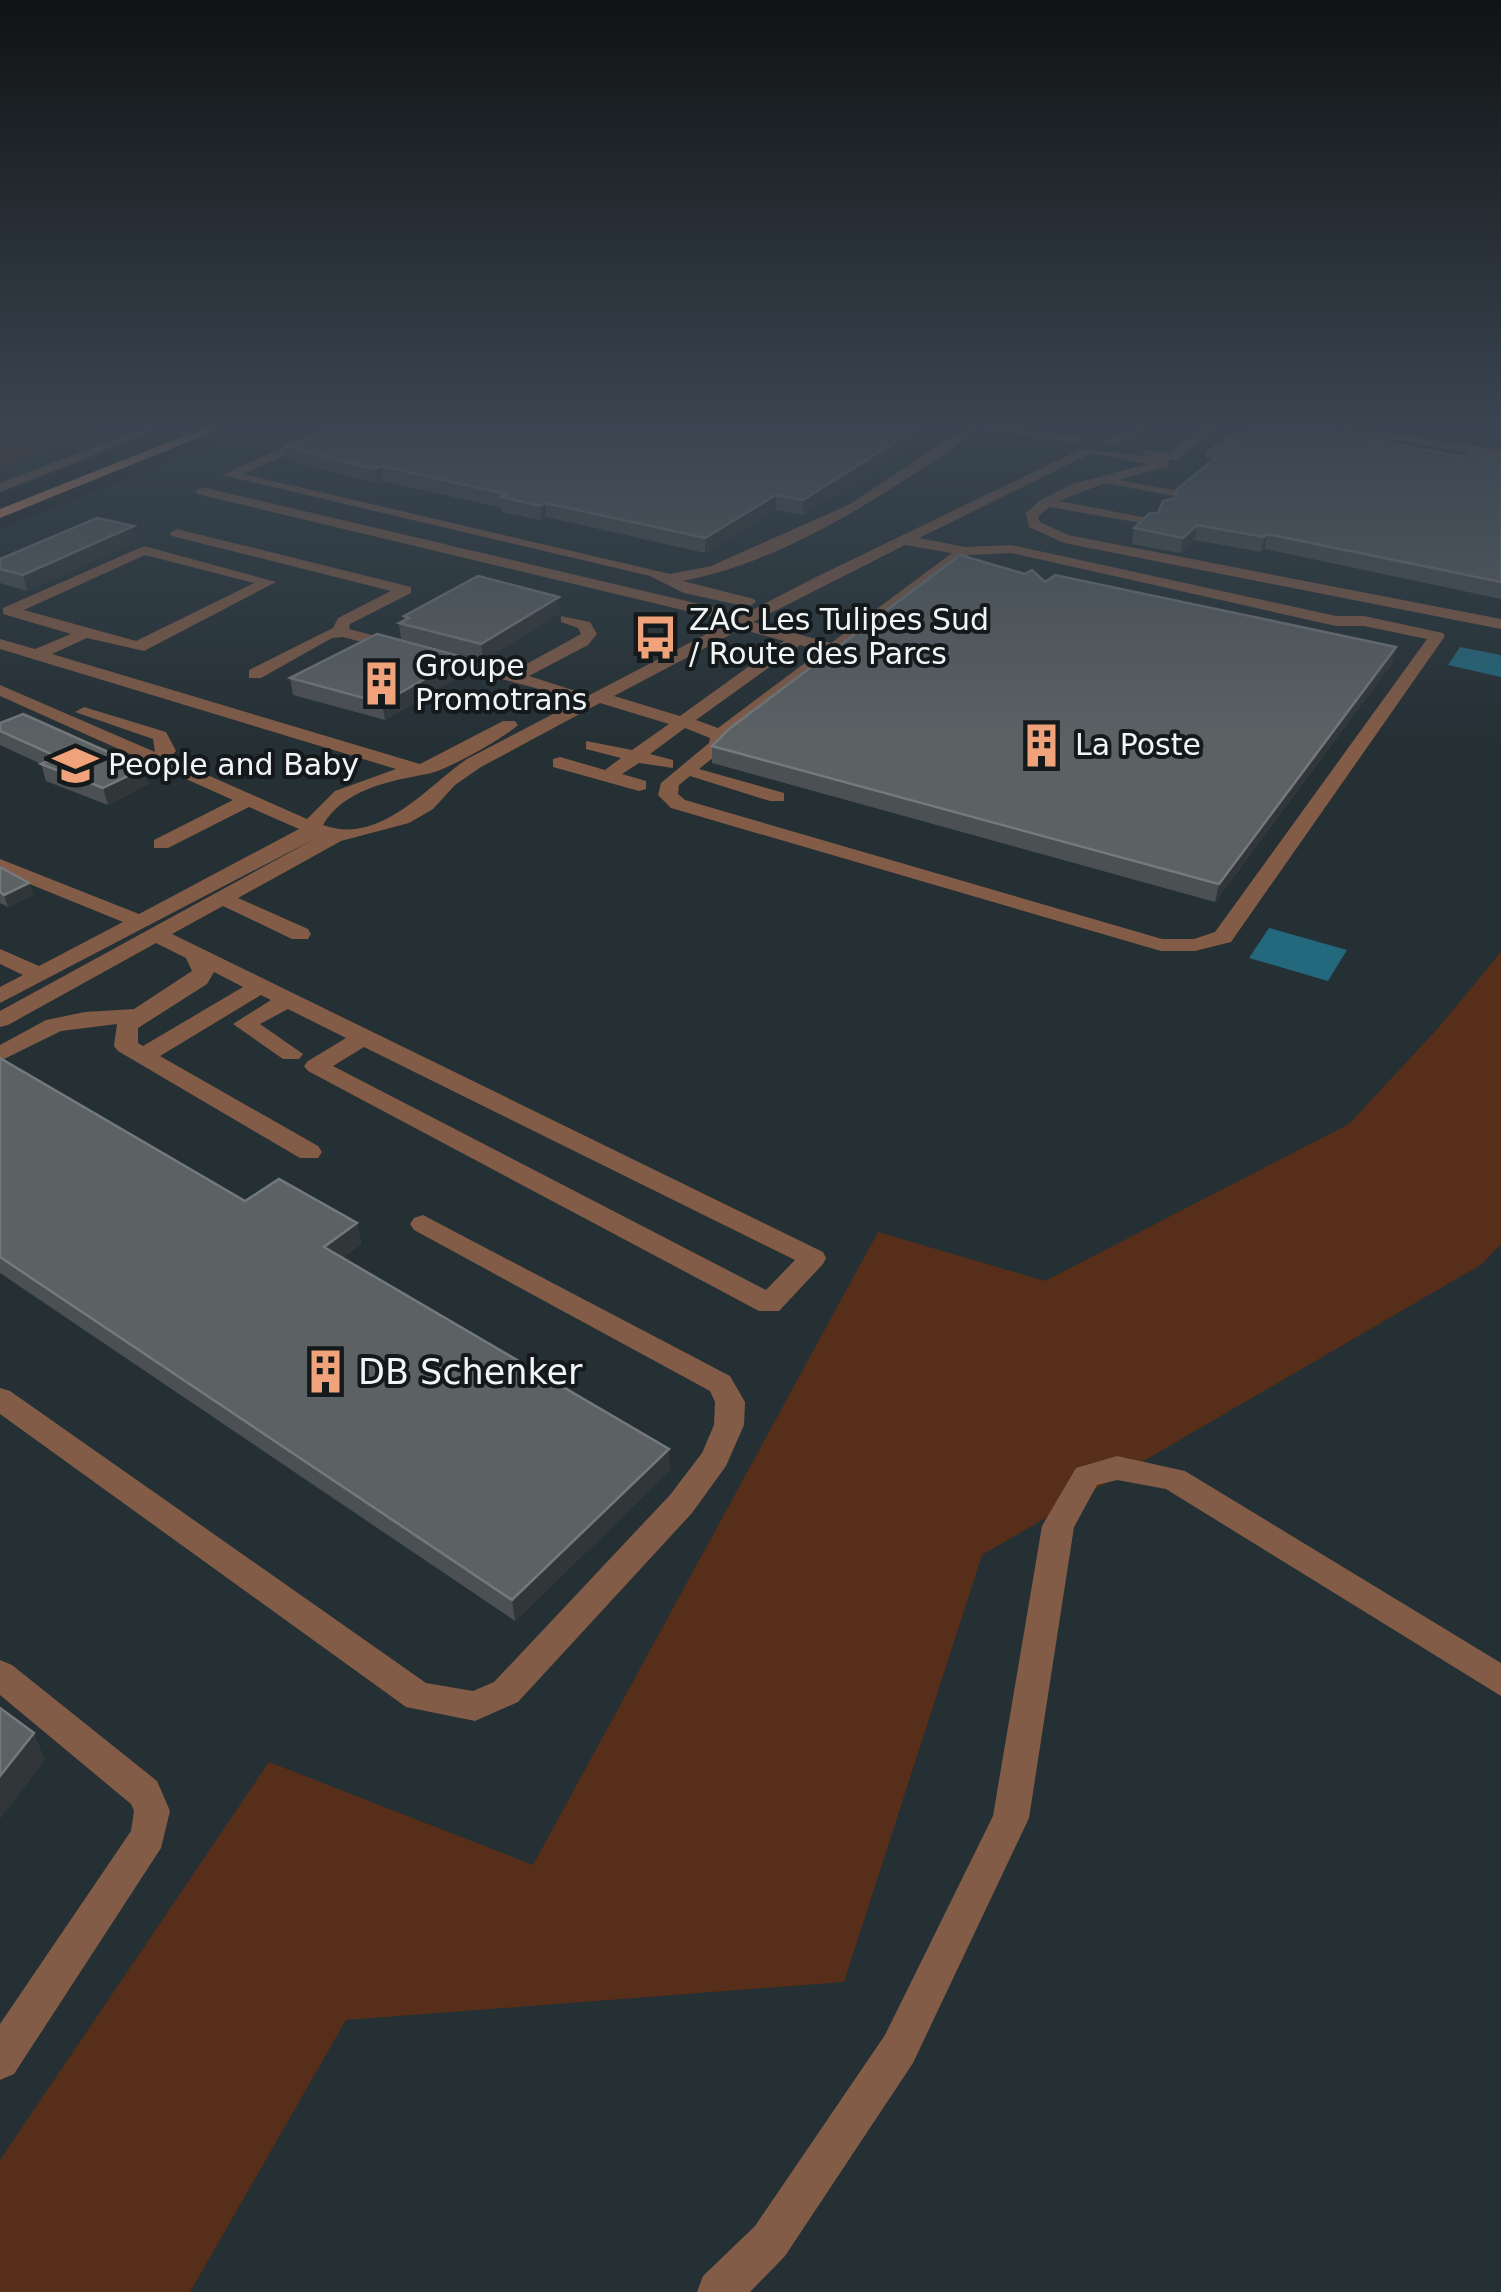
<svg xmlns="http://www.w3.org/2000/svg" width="1501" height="2292" font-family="'DejaVu Sans',sans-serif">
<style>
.built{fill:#243034}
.green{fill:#562e19}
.water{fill:#23687d}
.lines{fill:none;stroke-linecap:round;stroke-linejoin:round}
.minor{fill:#835c47;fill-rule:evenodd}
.major{fill:#e6946a;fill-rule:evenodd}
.wall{fill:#4b5052}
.shaded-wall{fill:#313739}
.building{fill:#5c6264;stroke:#74797b;stroke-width:2.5}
.labels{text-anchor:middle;stroke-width:8;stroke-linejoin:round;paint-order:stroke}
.far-poi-label{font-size:30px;fill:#f1f5f6;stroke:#14191b;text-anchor:start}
.poi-label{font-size:35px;fill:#f1f5f6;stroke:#14191b;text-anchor:start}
</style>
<rect width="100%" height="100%" fill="#1d2325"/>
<g class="built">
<polygon points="0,426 173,426 0,494"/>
<polygon points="261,426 1501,426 1501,2292 0,2292 0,529"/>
</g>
<g class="green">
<polygon points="0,426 111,426 0,468"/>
<polygon points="1501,952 1501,1244 1482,1264 982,1555 844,1982 346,2020 190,2292 0,2292 0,2160 269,1762 533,1865 878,1232 1045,1281 1349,1124 1439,1027"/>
</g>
<g class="water">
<polygon points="1460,647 1501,655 1501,677 1448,665"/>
<polygon points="1269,928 1347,950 1328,981 1249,958"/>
</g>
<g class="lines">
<g class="minor">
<polygon points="149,426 167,426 0,492 0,483"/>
<path d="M343,426H365L322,440L243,474L670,574L711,566L850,504L968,426H1012L1086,439L1079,443L980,430C890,490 791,560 683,581L754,599L756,602L748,607L684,593L650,576L222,475L312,434Z"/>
<polygon points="1139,426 1157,426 1112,446 1100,443"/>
<path d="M1205,426H1220L1177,460H1169V466L1119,480L1184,492V498L1105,483L1059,501L1153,519V525L1049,507L1038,517L1040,522L1068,535L1501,619V629L1064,543L1029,527L1026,513L1039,501L1072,484L1148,464L1092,453L919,538L965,547L1011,545L1336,616H1364L1443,633L1445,636L1231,942L1195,951H1161L671,808L658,795L661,783L709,743L710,738L685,728L650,754L673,760V768L639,763L622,774L646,781V789L639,791L553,767V759L560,757L605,770L621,758L586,749V741L632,750L669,724L600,703L481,767L455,785L433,809L409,823L341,841L238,898L308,929L311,934L308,939H292L223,906L172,934L823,1252L826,1258L823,1264L779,1311H759L308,1071L304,1066L308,1061L346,1038L288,1009L260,1024L303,1054L299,1059H283L233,1024L271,1000L261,995L160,1056L318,1146L322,1152L318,1158H300L118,1051L114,1046L117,1024L61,1031L0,1061V1045L46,1020L85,1012L134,1009L192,971L186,958L156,943L8,1025L0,1027V1011L318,837L0,1003V987L23,975L0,964V949L39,966L123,922L0,872V859L139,914L299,829L249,807L168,848H154V840L233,800L0,696V685L155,752L153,739L75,712L84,707L166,732L176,751L169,758L307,819L335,791L396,769L0,649V639L35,649L71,634L3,614V608L144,546L276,582L144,651L87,638L52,654L420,764L503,721H515L518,725C504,738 446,771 427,774C390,781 344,789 323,825C380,846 426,787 467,759L814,578L1081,449L1144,456V450L1169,453ZM905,545L952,553L831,643L753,622ZM1011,553L1336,626H1364L1427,639L1215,932L1194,939H1162L685,800L678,794L679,785L690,776L770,801H784V793L699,769L724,749L728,738L969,555ZM145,555L254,583L136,641L24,610ZM741,629L784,641L680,716L614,696ZM800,645L821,651L718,728L696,720ZM214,972L243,987L143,1046L138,1043V1028L207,984ZM364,1047L795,1260L766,1290L333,1066Z"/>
<polygon points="1311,426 1344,426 1501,450 1501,458"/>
<polygon points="1235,429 1246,432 1216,458 1206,458 1206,452"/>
<polygon points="202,487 712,607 720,612 712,617 197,494 195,491"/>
<polygon points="177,529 411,587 411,593 350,624 349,629 512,672 581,634 578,628 561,622 561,616 590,622 597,634 588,645 529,676 582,693 573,698 343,637 332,638 261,678 249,678 249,670 333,628 338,618 391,591 172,536 170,533"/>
<polygon points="423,1215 730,1376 745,1402 744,1425 726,1466 692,1513 518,1702 475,1721 406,1707 0,1414 0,1388 10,1391 426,1683 473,1691 494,1682 670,1495 702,1453 714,1425 715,1402 710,1391 414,1230 410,1224 414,1218"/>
<polygon points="1117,1456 1185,1471 1501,1663 1501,1696 1166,1489 1117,1480 1097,1485 1074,1527 1029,1818 913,2063 785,2256 750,2292 697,2292 703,2276 755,2226 885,2035 993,1816 1042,1526 1076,1468"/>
<polygon points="0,1660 12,1665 157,1781 170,1811 161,1848 14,2074 0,2080 0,2024 131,1831 134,1811 131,1804 0,1695"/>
</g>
<polygon class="major" points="209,426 227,426 0,518 0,509"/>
</g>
<g class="wall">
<polygon points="337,426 925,426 924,438 803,515 776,510 705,553 546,517 541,520 502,512 502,508 382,481 377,483 287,460 285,446"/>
<polygon points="1501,455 1501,599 1265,549 1261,552 1195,540 1181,553 1132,544 1134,528 1158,513 1175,498 1176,490 1465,457 1498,459"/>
<polygon points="137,541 27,591 0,583 0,559"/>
<polygon points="1045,582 1396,647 1392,663 1215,902 712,763 712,746"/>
<polygon points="560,613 483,660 401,639 399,623 404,620 404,616"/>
<polygon points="465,673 385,720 293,695 290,678"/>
<polygon points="0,723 144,768 148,784 108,805 46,781 41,764 0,745"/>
<polygon points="0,867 29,883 33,895 8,907 0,903"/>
<polygon points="0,1058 245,1201 357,1223 361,1244 342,1258 670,1470 515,1621 0,1273"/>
</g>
<g class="shaded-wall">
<polygon points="921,426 925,426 924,438 803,515 803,500"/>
<polygon points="381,466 382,481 377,483 375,469"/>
<polygon points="776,495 776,510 705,553 705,538"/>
<polygon points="545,503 546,517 541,520 540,506"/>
<polygon points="1197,525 1195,540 1181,553 1183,538"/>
<polygon points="134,526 137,541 27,591 23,575"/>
<polygon points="1267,534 1265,549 1261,552 1264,537"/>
<polygon points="559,597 560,613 483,660 481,644"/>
<polygon points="1396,647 1392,663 1215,902 1219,884"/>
<polygon points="464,657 465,673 385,720 382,703"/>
<polygon points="144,768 148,784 108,805 103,788"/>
<polygon points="29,883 33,895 8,907 4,895"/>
<polygon points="357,1223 361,1244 328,1268 324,1247"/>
<polygon points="669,1449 670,1470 515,1621 512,1600"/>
<polygon points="34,1733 45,1760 0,1819 0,1776"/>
</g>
<g class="building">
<polygon points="337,426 921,426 803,500 776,495 705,538 545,503 540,506 501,497 506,494 381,466 375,469 285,446"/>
<polygon points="1254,426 1297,426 1465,457 1468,454 1498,459 1501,455 1501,582 1267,534 1264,537 1197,525 1183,538 1134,528 1150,513 1158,513 1163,501 1176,498 1176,490"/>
<polygon points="97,518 134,526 23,575 0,569 0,559"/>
<polygon points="960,555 1025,574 1032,570 1045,582 1055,575 1396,647 1219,884 712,746 729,729"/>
<polygon points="478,576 559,597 481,644 399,623 409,618 404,616"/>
<polygon points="377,634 464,657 382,703 290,678"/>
<polygon points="23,714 144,768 103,788 41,764 58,757 0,731 0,723"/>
<polygon points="0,867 29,883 4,895 0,892"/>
<polygon points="0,1058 245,1201 279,1179 357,1223 324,1247 669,1449 512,1600 0,1257"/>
<polygon points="0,1708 34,1733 0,1776"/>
</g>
<linearGradient id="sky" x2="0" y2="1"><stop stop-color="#101314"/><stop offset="0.57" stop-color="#3a4551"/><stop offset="1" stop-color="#3a4551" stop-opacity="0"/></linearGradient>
<rect width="1501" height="747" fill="url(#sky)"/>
<defs>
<symbol id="bus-bare" viewBox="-9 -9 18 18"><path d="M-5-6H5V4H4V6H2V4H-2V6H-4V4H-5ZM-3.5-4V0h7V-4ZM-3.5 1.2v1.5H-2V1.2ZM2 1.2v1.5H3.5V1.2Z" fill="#f0a27a" stroke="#14191b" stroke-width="2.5" paint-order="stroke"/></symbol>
<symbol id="building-bare" viewBox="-9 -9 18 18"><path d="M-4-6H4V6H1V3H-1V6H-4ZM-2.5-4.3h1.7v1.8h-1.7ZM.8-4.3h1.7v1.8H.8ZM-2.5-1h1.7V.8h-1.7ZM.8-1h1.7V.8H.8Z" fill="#f0a27a" stroke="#14191b" stroke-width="2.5" paint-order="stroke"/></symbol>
<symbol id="school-bare" viewBox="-9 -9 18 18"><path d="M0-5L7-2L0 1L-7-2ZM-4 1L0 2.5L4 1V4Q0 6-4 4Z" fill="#f0a27a" stroke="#14191b" stroke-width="2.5" paint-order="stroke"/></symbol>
</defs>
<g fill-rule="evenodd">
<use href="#bus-bare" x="624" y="606" width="63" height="63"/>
<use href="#building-bare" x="350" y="652" width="63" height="63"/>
<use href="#building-bare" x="1010" y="714" width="63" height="63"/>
<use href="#school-bare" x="44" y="734" width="63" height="63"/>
<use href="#building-bare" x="294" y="1340" width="63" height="63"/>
</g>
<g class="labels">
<g class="far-poi-label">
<text x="689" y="630">ZAC Les Tulipes Sud<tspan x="689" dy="34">/ Route des Parcs</tspan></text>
<text x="415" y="676">Groupe<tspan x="415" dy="34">Promotrans</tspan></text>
<text x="1075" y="755">La Poste</text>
<text x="108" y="775">People and Baby</text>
</g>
<g class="poi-label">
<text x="358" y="1384">DB Schenker</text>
</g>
</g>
</svg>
